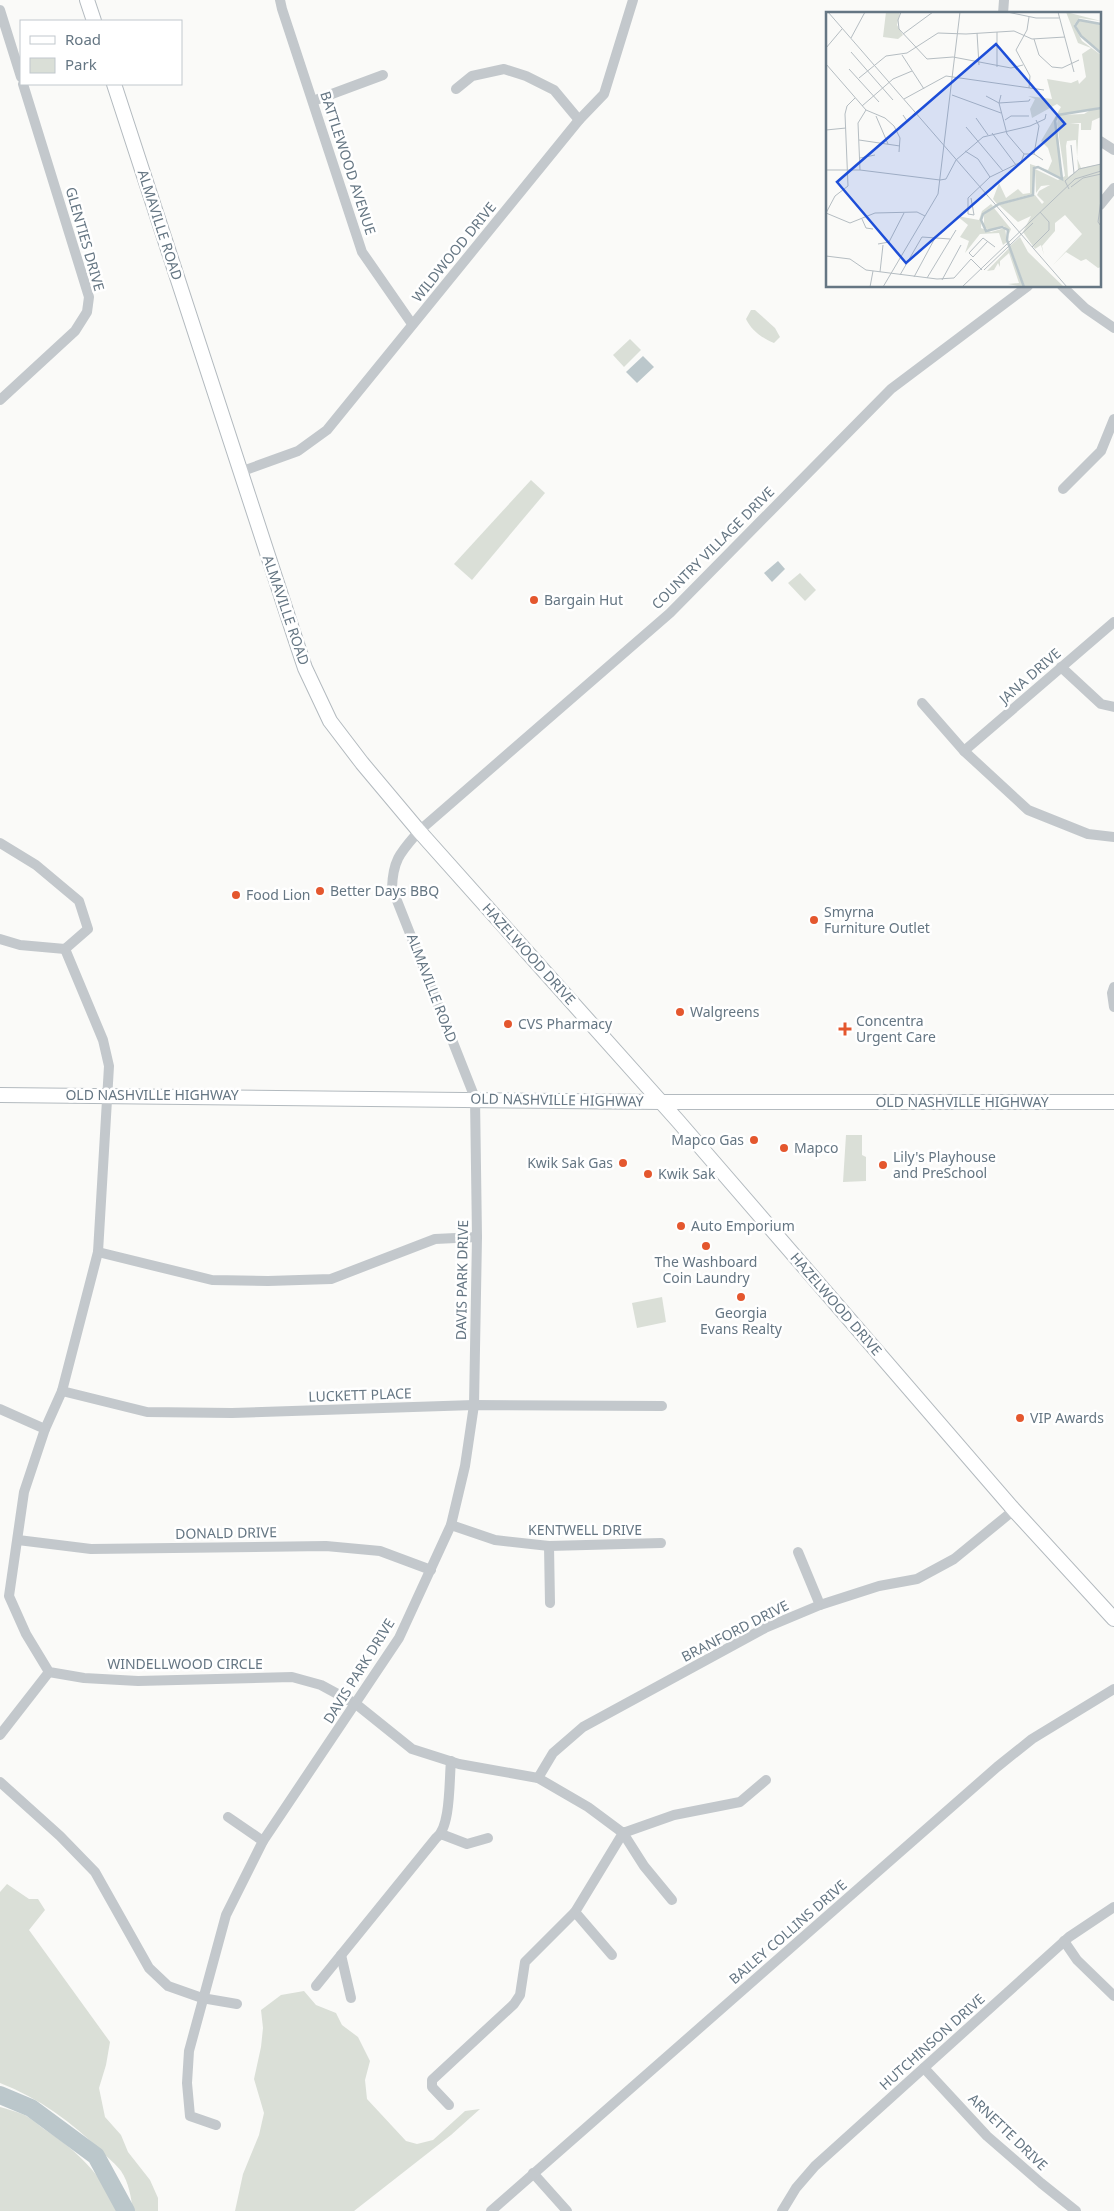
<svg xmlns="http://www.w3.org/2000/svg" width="1114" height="2211" font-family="'Noto Sans',sans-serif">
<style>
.green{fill:#dadfd7}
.water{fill:#bbc7cb}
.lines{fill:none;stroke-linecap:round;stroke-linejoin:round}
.river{stroke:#bbc7cb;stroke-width:18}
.secondary-casing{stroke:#b3babf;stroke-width:16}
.street{stroke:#c3c8cc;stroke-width:10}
.secondary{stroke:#fff;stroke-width:14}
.poi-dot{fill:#e4572e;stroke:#fff;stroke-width:2}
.labels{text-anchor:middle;stroke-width:5;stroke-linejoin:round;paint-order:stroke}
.street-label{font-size:14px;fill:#657683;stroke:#fff}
.poi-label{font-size:14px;fill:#657683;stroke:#fff;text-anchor:start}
.inset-river{fill:none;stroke:#bbc7cb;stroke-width:2.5}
.inset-road{fill:none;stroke:#b5bdc2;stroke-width:1}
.view{fill:#1d4ed8;fill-opacity:0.15;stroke:#1d4ed8;stroke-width:2.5}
.inset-edge{fill:none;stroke:#657683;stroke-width:2.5}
</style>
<rect width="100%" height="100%" fill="#fafaf8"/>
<g class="green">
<path d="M751,310H755L775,328L780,337L774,343C763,339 751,330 746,319Z"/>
<polygon points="630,339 641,350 624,367 613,355"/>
<polygon points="531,480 545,493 472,580 454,564"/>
<polygon points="800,573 816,590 805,601 788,583"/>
<polygon points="846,1135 862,1135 862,1155 866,1157 866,1181 843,1182"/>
<polygon points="662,1297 666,1322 637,1328 632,1303"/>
<path d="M7,1884L29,1899H38L45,1910L29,1930L110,2042L106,2065L99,2088L105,2117L121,2135L128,2152L150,2180L158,2198V2211H133C131,2197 129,2183 121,2171C116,2164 108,2158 102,2152C72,2122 39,2098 0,2083V1892Z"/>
<polygon points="304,1991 316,2005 336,2013 342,2025 358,2037 370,2061 365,2080 367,2099 406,2141 417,2144 433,2140 465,2111 480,2109 451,2135 354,2211 235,2211 243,2174 259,2135 264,2113 254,2079 261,2047 263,2028 261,2010 281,1995"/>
<path d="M0,2107C7,2109 15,2111 22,2114C30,2117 37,2124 44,2129C76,2150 103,2175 117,2211H0Z"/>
</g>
<g class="water">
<polygon points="643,356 654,367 637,383 626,372"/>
<polygon points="778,561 785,569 772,582 764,573"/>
</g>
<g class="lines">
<polyline class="river" points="0,2095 31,2108 96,2156 126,2211"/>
<defs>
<g id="secondary">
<polyline points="87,0 94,21"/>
<polyline points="114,84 292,629 305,668 330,721 362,763 419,831 678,1121 1014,1510 1114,1619"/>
<polyline points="0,1095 661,1102 1114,1102"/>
</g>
</defs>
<use href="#secondary" class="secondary-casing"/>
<g class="street">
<polyline points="280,0 282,9 362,252 412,324"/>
<polyline points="0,10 21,77"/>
<polyline points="1003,14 1004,0"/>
<polyline points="456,89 472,76 504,69 526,76 554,90 579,120"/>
<polyline points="313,101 383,75"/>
<polyline points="1100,141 1114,150"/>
<polyline points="1100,205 1114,188"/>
<polyline points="1062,286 1085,308 1114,328"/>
<polyline points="0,400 75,331 87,312 89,297 23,84"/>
<polyline points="240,472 298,451 327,430 579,120 604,94 633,0"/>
<polyline points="1063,489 1101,451 1114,419"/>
<polyline points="1061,667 1101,704 1114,707"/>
<polyline points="922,703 964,751 1028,810 1088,834 1114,837"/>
<polyline points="964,751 1114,622"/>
<polyline points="0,843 36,865 79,901 88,929 65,949 20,945 0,939"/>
<polyline points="65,949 103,1040 109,1066 98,1252 62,1391 45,1429 24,1492 9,1596 26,1634 49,1672 84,1678 138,1681 292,1677 321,1685 356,1704 412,1749 459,1764 538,1778 588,1807 623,1833 674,1815 740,1802 766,1780"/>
<polyline points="1114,987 1112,993 1114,1007"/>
<polyline points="98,1252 212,1280 268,1281 331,1279 435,1239 477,1237"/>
<polyline points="62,1391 147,1412 232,1413 474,1405 662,1406"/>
<polyline points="0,1409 45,1429"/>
<polyline points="451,1525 495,1540 549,1546 661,1543"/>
<polyline points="18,1540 91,1549 326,1546 380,1551 431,1570"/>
<polyline points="549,1546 550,1603"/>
<polyline points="798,1552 820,1605"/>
<polyline points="0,1735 49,1672"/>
<polyline points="538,1778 553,1753 583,1727 765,1628 820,1605 879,1586 917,1579 954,1559 1014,1510"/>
<polyline points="0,1782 60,1836 95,1872 149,1968 168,1986 202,1998 237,2004"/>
<polyline points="228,1817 263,1841"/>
<polyline points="441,1834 467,1844 488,1838"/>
<polyline points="575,1912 612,1955"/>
<polyline points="1064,1941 1077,1960 1114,1996"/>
<polyline points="341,1955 351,1998"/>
<path d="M316,1986L436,1838C451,1828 449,1780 451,1761"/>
<polyline points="924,2068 987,2136 1041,2183 1076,2211"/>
<polyline points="449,2105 432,2087 432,2080 514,2004 520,1995 525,1962 575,1912 623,1833 644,1866 672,1900"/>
<path d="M216,2125L190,2116L187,2083L189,2051L226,1915L263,1841L399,1638L451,1525L465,1466L474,1405L477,1237L475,1098L392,888C393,859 401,852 419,831L670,613L891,389L1028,286"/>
<polyline points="533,2173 567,2211"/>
<polyline points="491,2211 997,1767 1032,1739 1114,1689"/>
<polyline points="782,2211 796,2188 815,2166 1069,1937 1114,1907"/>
</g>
<use href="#secondary" class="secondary"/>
</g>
<g class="poi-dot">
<circle cx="534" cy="600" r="5"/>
<circle cx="320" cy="891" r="5"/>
<circle cx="236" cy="895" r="5"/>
<circle cx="814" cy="920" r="5"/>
<circle cx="680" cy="1012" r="5"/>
<circle cx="508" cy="1024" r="5"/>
<path d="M842.5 1021.5h5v5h5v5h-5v5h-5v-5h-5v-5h5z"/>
<circle cx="754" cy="1140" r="5"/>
<circle cx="784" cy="1148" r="5"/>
<circle cx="623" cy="1163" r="5"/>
<circle cx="883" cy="1165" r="5"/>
<circle cx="648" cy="1174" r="5"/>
<circle cx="681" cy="1226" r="5"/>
<circle cx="706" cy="1246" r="5"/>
<circle cx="741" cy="1297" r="5"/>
<circle cx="1020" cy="1418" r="5"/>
</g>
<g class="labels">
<g class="street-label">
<text transform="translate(348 163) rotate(72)" y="5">BATTLEWOOD AVENUE</text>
<text transform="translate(160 225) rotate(72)" y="5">ALMAVILLE ROAD</text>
<text transform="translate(85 239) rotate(74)" y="5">GLENTIES DRIVE</text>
<text transform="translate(454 252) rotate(-51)" y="5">WILDWOOD DRIVE</text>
<text transform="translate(713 548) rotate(-45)" y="5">COUNTRY VILLAGE DRIVE</text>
<text transform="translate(286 610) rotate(71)" y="5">ALMAVILLE ROAD</text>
<text transform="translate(1030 676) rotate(-41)" y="5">JANA DRIVE</text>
<text transform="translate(529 954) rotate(48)" y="5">HAZELWOOD DRIVE</text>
<text transform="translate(432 988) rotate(69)" y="5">ALMAVILLE ROAD</text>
<text x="152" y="1100">OLD NASHVILLE HIGHWAY</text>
<text transform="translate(557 1100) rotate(1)" y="5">OLD NASHVILLE HIGHWAY</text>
<text x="962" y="1107">OLD NASHVILLE HIGHWAY</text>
<text transform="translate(462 1280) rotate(-89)" y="5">DAVIS PARK DRIVE</text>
<text transform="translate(836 1304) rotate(49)" y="5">HAZELWOOD DRIVE</text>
<text transform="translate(360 1395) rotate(-2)" y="5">LUCKETT PLACE</text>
<text x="585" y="1535">KENTWELL DRIVE</text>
<text transform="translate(226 1533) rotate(-1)" y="5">DONALD DRIVE</text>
<text transform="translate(735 1631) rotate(-27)" y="5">BRANFORD DRIVE</text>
<text x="185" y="1669">WINDELLWOOD CIRCLE</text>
<text transform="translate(359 1671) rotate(-58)" y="5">DAVIS PARK DRIVE</text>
<text transform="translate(788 1932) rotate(-41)" y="5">BAILEY COLLINS DRIVE</text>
<text transform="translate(932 2042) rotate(-42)" y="5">HUTCHINSON DRIVE</text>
<text transform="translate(1008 2132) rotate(44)" y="5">ARNETTE DRIVE</text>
</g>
<g class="poi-label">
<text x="544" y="605">Bargain Hut</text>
<text x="330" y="896">Better Days BBQ</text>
<text x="246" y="900">Food Lion</text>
<text x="824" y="917">Smyrna<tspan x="824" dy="16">Furniture Outlet</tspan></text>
<text x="690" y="1017">Walgreens</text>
<text x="856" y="1026">Concentra<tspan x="856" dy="16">Urgent Care</tspan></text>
<text x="518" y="1029">CVS Pharmacy</text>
<text x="744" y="1145" text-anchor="end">Mapco Gas</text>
<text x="794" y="1153">Mapco</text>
<text x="893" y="1162">Lily's Playhouse<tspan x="893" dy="16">and PreSchool</tspan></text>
<text x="613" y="1168" text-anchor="end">Kwik Sak Gas</text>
<text x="658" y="1179">Kwik Sak</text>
<text x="691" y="1231">Auto Emporium</text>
<text x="706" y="1267" text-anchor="middle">The Washboard<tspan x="706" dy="16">Coin Laundry</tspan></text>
<text x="741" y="1318" text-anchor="middle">Georgia<tspan x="741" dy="16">Evans Realty</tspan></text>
<text x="1030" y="1423">VIP Awards</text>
</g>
</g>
<g transform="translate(826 12)">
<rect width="275" height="275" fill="#fafaf8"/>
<path d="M60,0H74L71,13L77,23L72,27L57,25ZM240,0L275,9L253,6L248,13L256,29L275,43V95L230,104L236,166L209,154L206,182L171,192L167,187L173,171L180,186L192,177L197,182L204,181V152L222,158L226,149L222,136L215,129L235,95L231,92L206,106L204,97L209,87L202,84L226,87L221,67L245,71L252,68L253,72L260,65L256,42L265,36L252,31ZM253,8L275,13V39L256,25L250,13ZM268,96H275V105L266,109L265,118H255V111H244L253,112L251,146L255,156L275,152V255L272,256L260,247L255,249L240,240L227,253L256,222L239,203L229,211V219L216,234L218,243L215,233L209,237L197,220L205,204L192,210L173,193L209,183L216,192L218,190L211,183L213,179L224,173L215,174L210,181L209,157L232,168L239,164L231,112L232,103L258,102ZM250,128L252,158L242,165L240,134L241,129ZM165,192L167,194L156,202L155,216L165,220L179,216L181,230L177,233L173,221L154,222L139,241L143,229L134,225L142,213L131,204L153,208L156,199ZM168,196L185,217L183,222L178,214L165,218L158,216V202ZM194,225L202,240L238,275H199L184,234ZM183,236L192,257L197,275L182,272L193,271L183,241L174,249V255L172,251L168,258L161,259Z" fill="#dadfd7" fill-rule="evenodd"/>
<path class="inset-river" d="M275,12L253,8L249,14L255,24L275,41M198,275L181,228L182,218L176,215L160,219L155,208L157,202L173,192L207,183L208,156L212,155L236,167L229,109L232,103L275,96"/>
<path class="inset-road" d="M2,0L241,275M75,0L72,8L73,17L101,47L127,45L185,56L197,53M181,0L210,6H233M232,0L248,60M203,5L201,18L190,38L204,64L203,76M171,20V55M151,21L153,53M77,22L107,0M25,26L39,0M208,27L213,43L226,55L236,56L253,48M0,36L16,17M25,40L67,88M76,43L98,77M0,52L40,98L59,106L68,114L74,126L73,140M23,57L53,90M33,66L60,44L81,41L112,21L140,22L188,19L206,27L239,25M126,83L175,101M175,83L173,91L203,89L204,87M78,87L120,64L218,78M36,94L67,67L86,59M77,103L81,109L89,101M50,104L62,132M150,106L162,123M179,108L185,104H203M140,115L177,159M0,118L20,116M166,121L190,153M33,128L74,134M245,133L248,161M139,139L152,147L164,165M198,142H208L217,148M208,142L213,114L210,108M34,146L49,143M0,158H34L114,168M34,158L32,111L40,98M114,168L120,167L130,148L157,125L204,114L219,107L220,102M245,175L257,166L275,162M243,177L239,169L253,157L275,152M145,186L148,203L142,202V186L164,165L195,150L198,142L181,122L173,91L160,84M275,188L272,210L275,214M0,201L9,184L22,174L19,102L21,94L29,86M0,201L24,211L49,201L91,200L99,204M36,207L40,216L47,217M52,232L63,230L78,201M206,235L223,218V210L214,200M0,244L24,247L40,258L111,267L128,266L145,247L156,258M147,245L143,241L157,226L169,235M147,245L162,229M158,258L207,211M54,260L57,233M74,263L96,225L124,227M88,265L109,226M101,266L130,218M116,268L135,233M44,275L47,259M57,275L112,182L134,0M136,275L249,167L275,159"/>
<path class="view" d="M170,32L239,112L80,251L11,170Z"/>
<rect width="275" height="275" class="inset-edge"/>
</g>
<rect x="20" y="20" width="162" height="65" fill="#ffffff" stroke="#c1c8cd"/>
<rect x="30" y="36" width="25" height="8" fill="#ffffff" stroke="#c1c8cd"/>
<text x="65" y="45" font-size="15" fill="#657683">Road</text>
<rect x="30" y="58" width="25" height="15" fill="#dadfd7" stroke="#c1c8cd"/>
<text x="65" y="70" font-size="15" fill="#657683">Park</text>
</svg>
